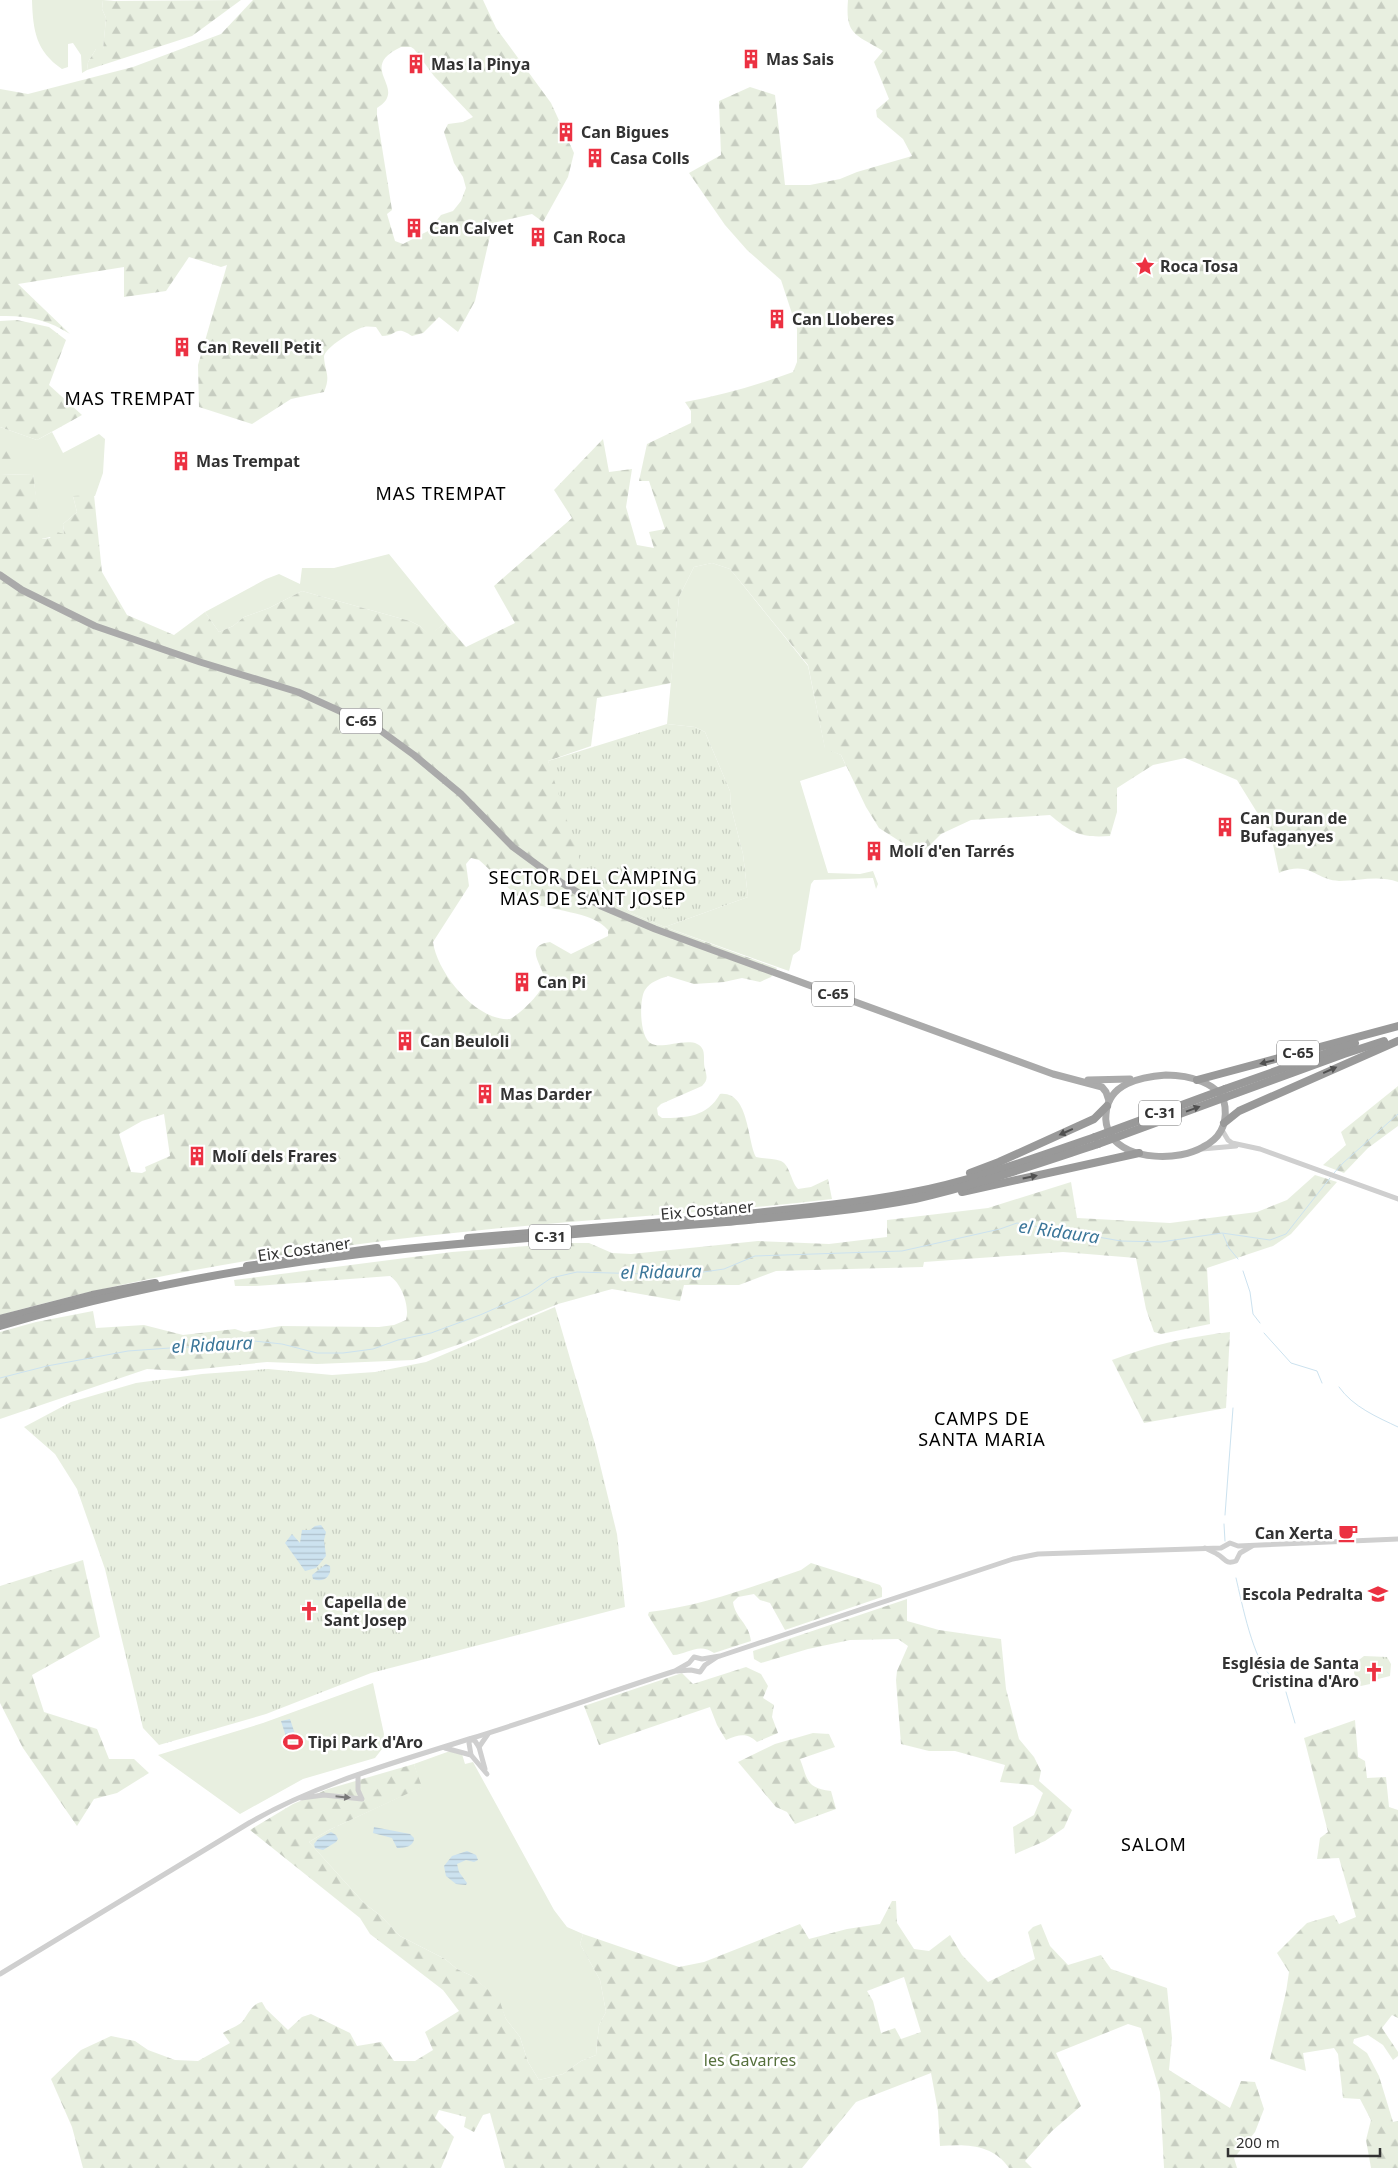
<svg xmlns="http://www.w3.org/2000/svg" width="1398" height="2168" font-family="'Noto Sans',sans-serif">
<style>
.grass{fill:#e8efe0}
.forest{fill:url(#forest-firs);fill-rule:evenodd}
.park{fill:url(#park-tufts)}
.water{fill:url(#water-rules)}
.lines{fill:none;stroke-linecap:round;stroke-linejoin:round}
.stream{stroke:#cce2ef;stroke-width:1}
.tertiary{stroke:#cfcfcf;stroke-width:5}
.primary{stroke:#aaa;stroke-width:7}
.motorway{stroke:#999;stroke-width:8}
.motorway-bridge{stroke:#999;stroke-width:8}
.oneway{fill:#515151}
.oneway2{fill:#797979}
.labels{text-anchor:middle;stroke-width:5;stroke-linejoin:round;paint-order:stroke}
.shield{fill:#fff;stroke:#707070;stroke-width:1}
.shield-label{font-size:15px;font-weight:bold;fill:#323232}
.poi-label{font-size:16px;font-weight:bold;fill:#323232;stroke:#fff;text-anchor:start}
.street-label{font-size:16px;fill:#323232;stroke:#fff}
.park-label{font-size:16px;fill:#56703c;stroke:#fff}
.neighbourhood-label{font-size:18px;letter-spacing:1px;fill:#000;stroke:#fff}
.water-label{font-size:18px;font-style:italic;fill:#3b7699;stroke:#fff}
</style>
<defs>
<pattern id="forest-firs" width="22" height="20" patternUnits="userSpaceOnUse" patternTransform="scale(1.25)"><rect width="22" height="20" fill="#e8efe0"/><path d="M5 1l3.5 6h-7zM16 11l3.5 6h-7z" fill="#c7cdc1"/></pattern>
<pattern id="park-tufts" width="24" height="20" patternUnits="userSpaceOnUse" patternTransform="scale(1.25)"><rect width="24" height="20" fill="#e8efe0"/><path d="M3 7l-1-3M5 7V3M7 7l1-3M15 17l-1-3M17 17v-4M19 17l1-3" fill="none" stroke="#c7cdc1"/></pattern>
<pattern id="water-rules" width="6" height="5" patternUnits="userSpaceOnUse" patternTransform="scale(1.25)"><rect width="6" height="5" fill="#cce2ef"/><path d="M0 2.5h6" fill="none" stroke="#b0c2cd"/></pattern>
</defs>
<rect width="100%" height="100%" fill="#fff"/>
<g class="grass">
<path d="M32,0H103L102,9L106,18L103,50L96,49L88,62L87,70L82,73L81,55L73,43L68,44V67L62,69C36,51 33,31 32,0Z"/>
<polygon points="0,427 37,440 52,432 63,453 99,434 105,439 103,473 95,496 73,496 77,512 63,524 64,534 41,539 33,474 0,475"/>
<polygon points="389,554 445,623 429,636 420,626 410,621 302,591 269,608 244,617 233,626 219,632 205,612 266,579 279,574 300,584 302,568 334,568"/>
<polygon points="712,563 730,569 808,666 825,748 841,755 846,766 800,781 828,873 860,874 873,871 878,884 876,889 873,878 814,880 811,884 800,950 793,955 789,971 665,927 748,897 743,854 731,807 730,791 705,732 695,727 667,724 679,597 694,567"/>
<polygon points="373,1683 384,1734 382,1749 375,1758 303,1779 240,1814 158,1755 263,1723"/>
<polygon points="450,1751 462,1754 465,1764 473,1762 554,1910 567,1927 583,1934 580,1944 600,1980 606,2012 599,2025 596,2055 581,2061 563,2074 539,2080 528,2062 520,2037 506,2019 498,1999 472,1976 457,1969 445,1959 400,1936 381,1916 364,1903 309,1842 329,1830 421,1787 414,1764"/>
</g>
<g class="forest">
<polygon points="103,0 114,1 241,0 192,36 87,70 88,62 96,49 103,49 106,18 102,9"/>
<path d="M253,0H483L496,28L551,103L574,153L568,177L543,222L532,214L493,223L475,301L458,332L439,317L423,333L412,336C395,324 397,336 382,336L376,327C372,327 368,326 364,327C355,329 324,348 324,357C325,373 331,375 324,392L291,399L252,424L199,407L198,365L227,265L221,267L189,257L166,291L124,297V267L18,284L70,334C49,320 26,315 0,316V89L28,94L133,67L221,34ZM401,47H411L414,49L434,76L473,117L463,122L448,124L444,132L454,163L463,177L466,188L461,201L453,211L441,215L428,231L403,244L395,241L387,214L392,210L377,116V108C380,106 384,103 386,100C397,82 361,66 401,47Z"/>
<path d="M848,0H1398V882C1378,875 1360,881 1339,881C1315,880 1310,860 1279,873L1271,835L1237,780L1185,758L1153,765L1117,788V812L1110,836C1080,838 1072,833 1050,815L971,820L941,834L918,857L908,855L904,844L879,828L866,807L841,755L825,749L808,665L730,569L712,563L694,567L679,597L671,683L597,698L591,746L548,761L601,887L624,908L631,913L665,927L777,968L771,977L760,982L742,978L724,982L694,984L668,976C659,979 650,982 645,990C639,999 639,1039 652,1044C664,1050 696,1033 703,1050C705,1056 703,1063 705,1069C707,1077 708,1080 702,1086L661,1104L657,1108L658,1115L662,1118C686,1118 707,1117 720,1094C749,1091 747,1140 756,1157C764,1159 773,1158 781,1161C790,1165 791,1182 798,1189L811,1187L828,1179L832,1199C716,1213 599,1218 482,1230C320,1246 157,1271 0,1315V475L33,474L42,539L50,538L53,531L64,534L63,524L77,512L73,496L94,495L102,572L127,615L174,635L205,612L219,632L233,626L244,617L269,608L302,591L410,621L420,626L429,635L445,623L466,647L515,623L494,586L572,518L554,490L603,439L609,472L632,469L626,507L637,545L654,548L649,532L665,529L649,481H639L647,444L691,423V411L685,402C722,395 758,385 793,372L797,362V329L781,280L747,250L725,225L689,173L721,155L719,101L750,87L775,95L785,185H810L840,179L857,172L912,156L903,139L877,117L876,110L889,99L874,62L883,51C856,34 845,36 848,0ZM471,858L479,860C491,870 513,895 526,901C549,911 593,911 608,930V936L571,954L550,942C520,946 547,969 544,982C542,993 520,1014 510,1019C477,1022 437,973 433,942L469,886L466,864ZM164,1114L170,1156L145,1167L146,1171L142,1173L131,1172L119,1134L142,1121Z"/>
<polygon points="17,320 49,327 66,340 49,385 82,415 37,440 0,427 0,321"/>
<polygon points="0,444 11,448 16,464 0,468"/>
<polygon points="1398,1086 1398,1126 1368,1148 1344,1173 1323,1165 1346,1145 1341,1132"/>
<path d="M1315,1175L1337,1182L1291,1234L1273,1246L1207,1268L1210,1324L1161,1334L1154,1332L1146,1309L1136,1258L1063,1252L924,1262L923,1267L776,1271L739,1285H684L680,1301L612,1289L558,1304L463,1343L413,1360L317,1364L267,1362L181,1371L147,1369L0,1419V1332L36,1322L93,1311L96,1328L144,1325L183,1335L235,1329L244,1332L281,1326L379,1327L394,1325L406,1320C410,1307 402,1284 390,1276L256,1286H235L234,1280L452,1252L565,1243H589L612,1253L631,1254L758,1241L829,1244L887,1237V1220L988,1208L1071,1182L1077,1218L1170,1223L1257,1212L1287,1200Z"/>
<path d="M1230,1332L1226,1408L1144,1423L1112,1360C1152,1345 1187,1337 1230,1332Z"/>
<polygon points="83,1560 100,1637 32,1675 44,1712 97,1729 109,1759 134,1759 149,1773 117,1793 94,1799 77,1826 23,1748 0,1703 0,1586"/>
<path d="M811,1563L880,1585L882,1588V1597L785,1630L770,1603L760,1600L754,1594L738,1597L733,1602C735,1618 749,1623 751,1641L714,1653C699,1642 688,1654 673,1655L648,1615L649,1612C702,1606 751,1587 801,1570Z"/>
<polygon points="907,1599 907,1621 939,1630 1001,1639 1006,1689 1019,1739 1034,1757 1041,1771 1039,1781 1072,1810 1064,1828 1045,1841 1015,1854 1013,1827 1034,1815 1043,1793 1033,1785 1000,1782 1005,1765 955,1751 929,1751 901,1744 896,1680 897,1671 908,1646 898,1639 850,1640 808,1649 761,1663 754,1659 753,1651"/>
<path d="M746,1667L761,1674L768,1686L763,1698L774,1705L772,1717L778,1733L757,1742C746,1732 739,1735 726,1740L717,1725L710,1707L599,1745L584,1706L682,1673L693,1684Z"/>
<polygon points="1355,1720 1358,1757 1365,1761 1367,1778 1386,1777 1389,1807 1398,1810 1398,2018 1392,2015 1382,2028 1398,2052 1398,2056 1393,2060 1383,2045 1368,2035 1354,2039 1353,2043 1367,2053 1379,2076 1393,2122 1398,2121 1398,2168 1371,2168 1366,2140 1371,2120 1360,2099 1343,2098 1338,2054 1334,2048 1303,2053 1306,2071 1270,2059 1286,1992 1289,1972 1277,1953 1307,1923 1334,1915 1339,1924 1356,1917 1339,1858 1317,1859 1320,1838 1328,1832 1304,1738"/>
<path d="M813,1733L829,1734L835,1747L800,1759C808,1780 806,1788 831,1791L836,1809L795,1824L787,1812L776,1807L738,1762L775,1744Z"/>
<path d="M414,1764L422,1787L329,1830L309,1842L364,1903L381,1916L400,1936L445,1959L457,1969L472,1976L499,1999L506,2019L520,2037L528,2062L539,2080L563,2074L581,2061L596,2055L599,2025L606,2012L600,1980L580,1944L583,1934L679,1967L704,1962L800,1924L809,1939L847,1929L880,1924L892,1901H896L897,1923L914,1949L929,1951L950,1935L962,1955L988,1982L1035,1959L1028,1932L1033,1927L1041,1924L1050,1946L1068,1965L1101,1955L1111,1969L1167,1988L1172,2038L1169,2070L1230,2108L1241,2081L1255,2082L1264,2109L1255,2132L1234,2158L1237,2168H1164L1160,2092L1141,2028L1128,2024L1056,2053L1081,2106L1052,2131L1025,2161L1032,2168H1009C993,2144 966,2144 940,2146L938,2111L931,2073L856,2102L802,2168H505L490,2113L483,2115L474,2132L464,2127L466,2117L439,2110L435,2118L454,2137L441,2168H83L72,2127L51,2079L81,2050L111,2036L135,2041L148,2050L175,2060L198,2061L230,2043L223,2033C229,2029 238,2026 242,2022C248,2015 252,2003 262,2002L266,2009L288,2030L302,2017L311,2014L350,2033L357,2046L381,2042L394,2061H415L433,2050L425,2032L459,2011L443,1990L370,1934L360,1918L250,1830L293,1804L328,1789ZM904,1977L921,2032L901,2039L895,2028L881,2033L873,2001L867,1991Z"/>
</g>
<g class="park">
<polygon points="667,724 695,727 705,732 730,791 731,807 743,854 748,897 665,927 631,913 624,908 581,864 548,761"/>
<polygon points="555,1307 595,1444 617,1534 625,1607 371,1673 266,1714 159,1745 143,1728 105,1569 77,1489 55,1454 24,1427 71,1402 136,1383 202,1374 268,1369 332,1375 375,1372 426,1362"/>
<polygon points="1364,1656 1387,1657 1391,1664 1390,1676 1370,1681 1370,1684 1361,1686 1359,1685 1354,1673 1355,1663"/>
</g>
<g class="water">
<polygon points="321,1525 326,1532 324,1540 326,1556 316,1568 305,1571 285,1543 292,1534 300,1543 302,1530 310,1530 315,1526"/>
<path d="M326,1564L330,1566C332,1577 323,1583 313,1579L312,1575Z"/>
<polygon points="290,1719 296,1737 287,1740 281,1721"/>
<path d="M374,1827L410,1834L414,1838C414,1847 404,1848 397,1848L392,1838L373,1833Z"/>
<polygon points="331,1832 336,1835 338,1839 336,1842 323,1850 315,1848 314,1844 318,1839"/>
<polygon points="467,1851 476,1855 478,1860 474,1862 466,1860 457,1864 459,1872 467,1883 466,1885 456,1884 446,1876 444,1866 452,1856"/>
</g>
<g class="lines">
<g class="stream">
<polyline points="1334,1173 1343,1163 1398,1114"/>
<polyline points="1223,1234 1229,1248 1238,1259"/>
<polyline points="1243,1271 1250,1292 1253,1314 1260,1323"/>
<polyline points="1264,1333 1291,1363 1317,1371 1322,1383"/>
<polyline points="0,1378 47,1366 128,1351 170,1348 228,1345 254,1341 282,1344 317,1353 343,1353 373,1349 398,1340 431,1333 480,1315 528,1294 551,1278 577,1272 683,1275 724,1269 755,1256 902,1251 1000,1229 1017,1223 1121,1241 1161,1242 1222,1233 1270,1240 1286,1234 1330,1178"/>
<path d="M1339,1387C1353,1407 1377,1417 1398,1427"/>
<polyline points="1225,1515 1233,1408"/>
<polyline points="1224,1524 1225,1541"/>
<path d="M1236,1578C1242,1603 1253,1661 1272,1677C1275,1679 1279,1681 1282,1683"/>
<polyline points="1286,1692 1295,1723"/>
</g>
<g class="tertiary">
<polyline points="1222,1130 1228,1140 1232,1143 1260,1149 1398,1199"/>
<polyline points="1202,1149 1236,1146"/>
<path d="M1205,1548C1209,1550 1214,1552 1217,1554C1225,1558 1225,1565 1236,1561L1240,1553L1252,1546"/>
<polyline points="677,1671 691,1670 700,1672 705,1665 717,1657"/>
<polyline points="445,1748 471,1755 487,1774"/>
<polyline points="471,1755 469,1743 470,1739 475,1741 479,1747"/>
<polyline points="485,1769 479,1747 488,1734"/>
<polyline points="301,1798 324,1795 362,1799 358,1790 358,1775"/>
<path d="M0,1974L249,1823C318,1783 394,1763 469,1739C538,1718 606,1693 675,1671L689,1663L694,1657L702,1659L720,1656L1013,1559L1038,1554L1221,1548L1230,1543L1238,1546L1398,1539"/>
</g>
<g class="primary">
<polyline points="0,575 22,590 95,626 200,662 298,692 377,728 414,755 461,794 513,847 562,883 601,906 655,929 1053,1074 1102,1087 1106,1092 1109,1101"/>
<path d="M1166,1075C1186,1075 1222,1082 1225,1107C1227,1126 1219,1139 1203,1147C1179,1161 1129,1161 1111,1136C1107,1129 1105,1121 1106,1114C1108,1083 1141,1077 1166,1075Z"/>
<polyline points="1088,1080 1130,1079"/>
</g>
<g class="motorway">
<polyline points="1197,1080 1398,1026"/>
<polyline points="1225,1089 1355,1043"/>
<polyline points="1226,1097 1344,1054 1384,1041"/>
<polyline points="1224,1123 1239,1111 1398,1041"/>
<polyline points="970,1173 999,1162 1094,1119 1107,1106"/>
<polyline points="962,1192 1139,1153"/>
<path d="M717,1217C781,1210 846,1205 909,1193C973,1181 1034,1158 1095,1137"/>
<polyline points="468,1238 690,1220"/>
<polyline points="247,1266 377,1248"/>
<polyline points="0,1319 92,1295 155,1283"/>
<path d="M0,1326C148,1282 304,1257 458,1244C547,1236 637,1229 726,1222C789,1216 853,1211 915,1199C977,1185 1037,1164 1098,1144"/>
</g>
<g class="motorway-bridge">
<polyline points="1095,1137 1225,1089"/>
<polyline points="1098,1144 1226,1097"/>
</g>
</g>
<defs><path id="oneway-solid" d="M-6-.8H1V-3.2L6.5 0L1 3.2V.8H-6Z" transform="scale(1.25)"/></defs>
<g class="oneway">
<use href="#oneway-solid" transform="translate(1267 1062) rotate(166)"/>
<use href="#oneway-solid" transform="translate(1330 1070) rotate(-24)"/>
<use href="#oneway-solid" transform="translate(1193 1109) rotate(-20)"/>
<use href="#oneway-solid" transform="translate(1066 1132) rotate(156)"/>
<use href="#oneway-solid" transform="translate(1030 1177) rotate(-12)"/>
</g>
<use class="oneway2" href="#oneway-solid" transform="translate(343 1797) rotate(6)"/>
<defs>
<symbol id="building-bare" viewBox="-9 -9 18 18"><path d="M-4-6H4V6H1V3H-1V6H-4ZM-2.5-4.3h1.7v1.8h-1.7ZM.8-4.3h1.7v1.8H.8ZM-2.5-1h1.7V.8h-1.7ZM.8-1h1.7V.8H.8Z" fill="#ec3142" stroke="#fff" stroke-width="2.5" paint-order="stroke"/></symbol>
<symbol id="sight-bare" viewBox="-9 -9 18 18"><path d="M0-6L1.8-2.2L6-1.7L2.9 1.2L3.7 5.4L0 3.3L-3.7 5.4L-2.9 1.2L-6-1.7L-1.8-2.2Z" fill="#ec3142" stroke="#fff" stroke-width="2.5" paint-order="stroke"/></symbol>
<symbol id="cafe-bare" viewBox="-9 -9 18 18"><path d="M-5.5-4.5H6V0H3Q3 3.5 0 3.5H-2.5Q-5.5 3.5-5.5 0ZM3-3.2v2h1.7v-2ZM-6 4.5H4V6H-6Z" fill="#ec3142" stroke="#fff" stroke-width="2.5" paint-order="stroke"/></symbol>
<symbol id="school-bare" viewBox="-9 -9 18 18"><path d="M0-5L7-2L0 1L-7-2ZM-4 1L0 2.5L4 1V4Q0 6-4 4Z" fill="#ec3142" stroke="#fff" stroke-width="2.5" paint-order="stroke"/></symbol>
<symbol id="church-bare" viewBox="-9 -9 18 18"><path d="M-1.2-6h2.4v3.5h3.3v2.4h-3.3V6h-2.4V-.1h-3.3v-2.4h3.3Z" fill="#ec3142" stroke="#fff" stroke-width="2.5" paint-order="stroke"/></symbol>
<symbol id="stadium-bare" viewBox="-9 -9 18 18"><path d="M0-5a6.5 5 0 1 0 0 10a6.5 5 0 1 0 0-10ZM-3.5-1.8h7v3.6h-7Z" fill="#ec3142" stroke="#fff" stroke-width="2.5" paint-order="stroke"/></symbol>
</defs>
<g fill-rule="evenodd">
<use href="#building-bare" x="737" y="45" width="28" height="28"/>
<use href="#building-bare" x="402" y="50" width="28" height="28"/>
<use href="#building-bare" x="552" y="118" width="28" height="28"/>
<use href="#building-bare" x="581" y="144" width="28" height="28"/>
<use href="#building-bare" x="400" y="214" width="28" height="28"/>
<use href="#building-bare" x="524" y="223" width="28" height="28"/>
<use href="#sight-bare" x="1131" y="252" width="28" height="28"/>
<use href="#building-bare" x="763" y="305" width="28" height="28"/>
<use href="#building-bare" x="168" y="333" width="28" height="28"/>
<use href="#building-bare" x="167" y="447" width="28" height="28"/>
<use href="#building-bare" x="1211" y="813" width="28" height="28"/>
<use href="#building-bare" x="860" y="837" width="28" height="28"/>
<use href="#building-bare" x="508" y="968" width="28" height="28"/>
<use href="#building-bare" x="391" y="1027" width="28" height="28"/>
<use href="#building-bare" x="471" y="1080" width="28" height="28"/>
<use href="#building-bare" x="183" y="1142" width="28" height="28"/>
<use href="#cafe-bare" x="1334" y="1519" width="28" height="28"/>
<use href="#school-bare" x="1364" y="1580" width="28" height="28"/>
<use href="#church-bare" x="295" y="1597" width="28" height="28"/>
<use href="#church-bare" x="1360" y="1658" width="28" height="28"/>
<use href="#stadium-bare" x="279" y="1728" width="28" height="28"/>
</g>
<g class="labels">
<g class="shield">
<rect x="340" y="708.5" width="42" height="25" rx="4"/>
<rect x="812" y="981.5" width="42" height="25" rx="4"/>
<rect x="1277" y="1040.5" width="42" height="25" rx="4"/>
<rect x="1139" y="1100.5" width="42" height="25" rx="4"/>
<rect x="529" y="1224.5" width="42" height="25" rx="4"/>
</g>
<g class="shield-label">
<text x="361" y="726">C-65</text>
<text x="833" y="999">C-65</text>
<text x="1298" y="1058">C-65</text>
<text x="1160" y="1118">C-31</text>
<text x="550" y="1242">C-31</text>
</g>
<g class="poi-label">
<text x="766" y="65">Mas Sais</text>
<text x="431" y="70">Mas la Pinya</text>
<text x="581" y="138">Can Bigues</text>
<text x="610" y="164">Casa Colls</text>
<text x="429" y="234">Can Calvet</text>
<text x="553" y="243">Can Roca</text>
<text x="1160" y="272">Roca Tosa</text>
<text x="792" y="325">Can Lloberes</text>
<text x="197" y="353">Can Revell Petit</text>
<text x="196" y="467">Mas Trempat</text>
<text x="1240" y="824">Can Duran de<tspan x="1240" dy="18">Bufaganyes</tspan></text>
<text x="889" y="857">Molí d'en Tarrés</text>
<text x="537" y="988">Can Pi</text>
<text x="420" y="1047">Can Beuloli</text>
<text x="500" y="1100">Mas Darder</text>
<text x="212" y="1162">Molí dels Frares</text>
<text x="1333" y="1539" text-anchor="end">Can Xerta</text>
<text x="1363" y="1600" text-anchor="end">Escola Pedralta</text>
<text x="324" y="1608">Capella de<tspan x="324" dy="18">Sant Josep</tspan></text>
<text x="1359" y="1669" text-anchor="end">Església de Santa<tspan x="1359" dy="18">Cristina d'Aro</tspan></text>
<text x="308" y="1748">Tipi Park d'Aro</text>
</g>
<g class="street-label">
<text transform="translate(707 1210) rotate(-5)" y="6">Eix Costaner</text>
<text transform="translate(304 1249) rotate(-8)" y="6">Eix Costaner</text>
</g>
<g class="park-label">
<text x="750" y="2066">les Gavarres</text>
</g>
<g class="neighbourhood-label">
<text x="130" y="405">MAS TREMPAT</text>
<text x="441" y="500">MAS TREMPAT</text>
<text x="593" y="884">SECTOR DEL CÀMPING<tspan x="593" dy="21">MAS DE SANT JOSEP</tspan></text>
<text x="982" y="1425">CAMPS DE<tspan x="982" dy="21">SANTA MARIA</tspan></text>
<text x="1154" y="1851">SALOM</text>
</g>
<g class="water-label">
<text transform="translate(1059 1232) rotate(8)" y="6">el Ridaura</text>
<text transform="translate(661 1272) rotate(-1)" y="6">el Ridaura</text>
<text transform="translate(212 1345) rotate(-3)" y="6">el Ridaura</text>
</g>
</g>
<path d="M1228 2148v8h152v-8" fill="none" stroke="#323232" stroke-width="2.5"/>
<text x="1236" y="2148" font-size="15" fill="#323232" stroke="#ffffff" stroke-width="4" paint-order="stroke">200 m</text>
</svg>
